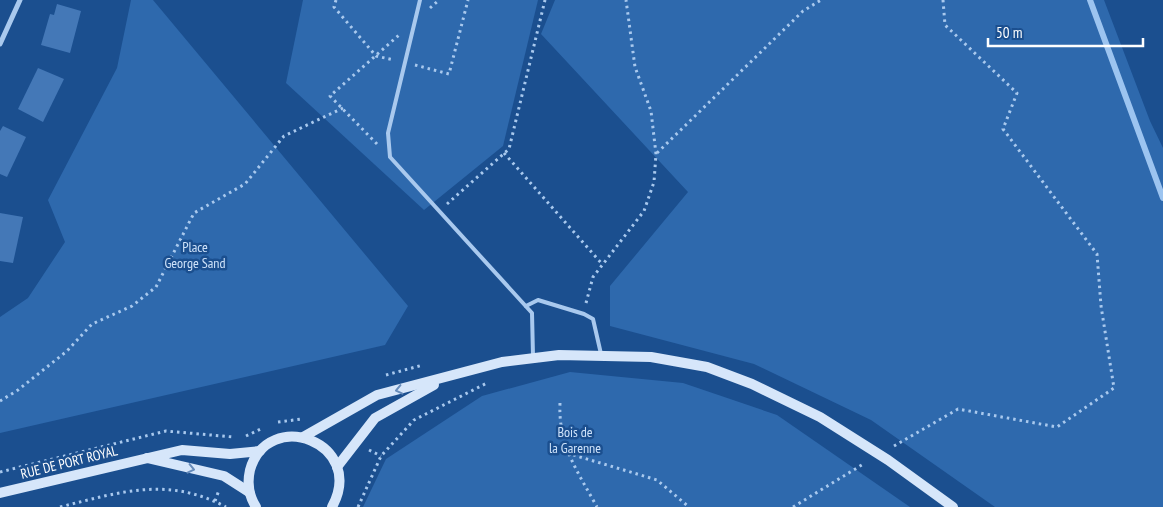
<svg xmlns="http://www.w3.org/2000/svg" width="1163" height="507" font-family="'PT Sans Narrow',sans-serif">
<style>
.green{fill:#2e69ad}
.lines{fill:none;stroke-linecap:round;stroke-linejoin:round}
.stream{stroke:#9cc4f0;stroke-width:6}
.building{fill:#4478b7}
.path{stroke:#a9c9ee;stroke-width:3;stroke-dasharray:2.5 4;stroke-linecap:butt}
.lane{stroke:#a9c9ee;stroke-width:4}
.street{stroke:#a9c9ee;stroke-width:5}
.secondary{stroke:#d6e6fa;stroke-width:10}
.oneway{stroke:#668bba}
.labels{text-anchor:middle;stroke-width:5;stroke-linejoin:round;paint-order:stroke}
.park-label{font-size:14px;fill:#cfe3fa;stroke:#1b4f8f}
.street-label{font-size:14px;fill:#fff;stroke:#1b4f8f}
</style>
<rect width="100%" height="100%" fill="#1b4f8f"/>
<g class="green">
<polygon points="131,0 153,0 408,306 385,345 0,433 0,317 28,298 65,242 48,200 117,68"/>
<polygon points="303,0 538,0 503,146 424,210 286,83"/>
<polygon points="555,0 1104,0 1150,121 1163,148 1163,507 995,507 871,420 754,364 610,326 610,286 688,192 541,34"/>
<polygon points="570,372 683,383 777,415 910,507 363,507 386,459 482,396"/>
</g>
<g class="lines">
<polyline class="stream" points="1090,0 1163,198"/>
</g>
<g class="building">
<polygon points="57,4 81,11 70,53 41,45 50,14 54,15"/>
<polygon points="38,68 64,79 43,122 18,109"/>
<polygon points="3,126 26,137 7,177 0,174 0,131"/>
<polygon points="0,213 23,217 13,263 0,261"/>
</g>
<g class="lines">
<g class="path">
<polyline points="336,0 334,7 376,56 394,60"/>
<polyline points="430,8 439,0"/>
<polyline points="415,65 449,74 468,0"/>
<polyline points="377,144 330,96 399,35"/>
<polyline points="504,153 603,265"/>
<polyline points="657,153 803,11 821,0"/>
<polyline points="447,204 509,149 545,0"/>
<polyline points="586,303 593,277 644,211 654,182 656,154 651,111 635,67 626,0"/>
<polyline points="386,375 423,365"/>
<polyline points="0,401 18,390 67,351 92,324 132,306 156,287 194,213 245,184 284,136 343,108"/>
<path d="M560,403C558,445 578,472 597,507"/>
<polyline points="278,422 302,419"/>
<polyline points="246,436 263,428"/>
<polyline points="894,446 958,409 1057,427 1114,388 1101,306 1097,254 1003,129 1017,93 945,25 943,0"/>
<polyline points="369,450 381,456"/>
<polyline points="567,453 657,480 689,507"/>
<polyline points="0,472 166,431 233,437"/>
<polyline points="215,501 219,490"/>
<path d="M60,507C120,492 168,476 226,507"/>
<polyline points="358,507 381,456 414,420 487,383"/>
<polyline points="793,507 865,463"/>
</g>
<g class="lane">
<polyline points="420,0 388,133 390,157 532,313 533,356"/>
<polyline points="526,306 538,300 584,314 593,319 601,354"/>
</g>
<polyline class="street" points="0,44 20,0"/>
<g class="secondary">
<polyline points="303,437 377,395 502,362 559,355 651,357 707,367 752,384 820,417 888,460 953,507"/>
<polyline points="147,458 224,476 249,492"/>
<polyline points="337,467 375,418 434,385"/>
<polyline points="0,493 182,450 230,454 260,451"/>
<path d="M256,507C249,496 247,483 250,470C268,406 367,443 332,507"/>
</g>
</g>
<defs><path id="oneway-chevron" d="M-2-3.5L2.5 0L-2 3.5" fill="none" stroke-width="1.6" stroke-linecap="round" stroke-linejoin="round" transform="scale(1.25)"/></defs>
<g class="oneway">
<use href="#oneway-chevron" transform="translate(399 390) rotate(167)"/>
<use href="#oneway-chevron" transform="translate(191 469) rotate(13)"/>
</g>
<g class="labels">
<g class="park-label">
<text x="195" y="252">Place<tspan x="195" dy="16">George Sand</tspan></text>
<text x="575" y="437">Bois de<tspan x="575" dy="16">la Garenne</tspan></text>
</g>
<g class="street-label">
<text transform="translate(69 462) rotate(-14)" y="5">RUE DE PORT ROYAL</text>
</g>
</g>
<path d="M988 38v8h155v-8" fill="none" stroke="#ffffff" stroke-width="2.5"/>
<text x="996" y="38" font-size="15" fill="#ffffff" stroke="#1b4f8f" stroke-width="4" paint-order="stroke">50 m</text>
</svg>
